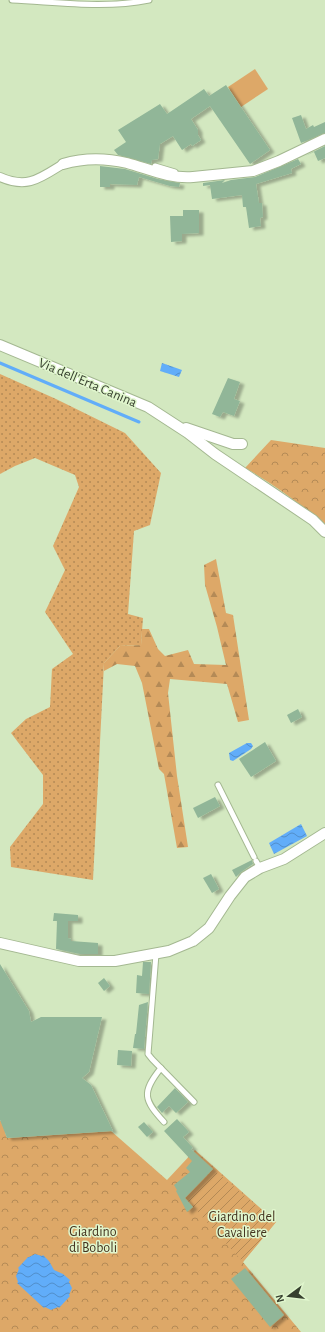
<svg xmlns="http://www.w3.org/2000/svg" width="325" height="1332" font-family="'Alegreya Sans',sans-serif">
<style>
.grass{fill:url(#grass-dots)}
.forest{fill:url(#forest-firs)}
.park{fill:url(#park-crowns)}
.garden{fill:url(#garden-furrows)}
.pitch{fill:#dda868}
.water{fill:url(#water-waves)}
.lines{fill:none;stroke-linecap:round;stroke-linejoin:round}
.stream{stroke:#61adf9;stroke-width:3}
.building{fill:#91b698;filter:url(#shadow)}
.service-casing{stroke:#a4b891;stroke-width:7}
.pedestrian-casing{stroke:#a4b891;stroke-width:10}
.minor-casing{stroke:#a4b891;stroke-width:12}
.service{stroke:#fff;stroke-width:5}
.pedestrian{stroke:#fff;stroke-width:8}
.minor{stroke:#fff;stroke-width:10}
.labels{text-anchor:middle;stroke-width:3;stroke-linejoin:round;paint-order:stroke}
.street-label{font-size:14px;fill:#37402f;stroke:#e0f6cd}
.park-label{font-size:14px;fill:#44331f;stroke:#e0f6cd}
</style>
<defs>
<pattern id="grass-dots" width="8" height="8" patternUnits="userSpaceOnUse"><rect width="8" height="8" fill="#dda868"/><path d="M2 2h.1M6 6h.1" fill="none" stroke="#b48a56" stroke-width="1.8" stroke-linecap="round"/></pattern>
<pattern id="forest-firs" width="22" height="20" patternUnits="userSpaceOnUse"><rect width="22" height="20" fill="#dda868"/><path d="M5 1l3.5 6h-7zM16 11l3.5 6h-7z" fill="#b48a56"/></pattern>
<pattern id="park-crowns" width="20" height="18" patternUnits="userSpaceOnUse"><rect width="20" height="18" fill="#dda868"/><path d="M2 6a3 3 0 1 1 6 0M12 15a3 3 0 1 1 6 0" fill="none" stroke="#b48a56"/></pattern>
<pattern id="garden-furrows" width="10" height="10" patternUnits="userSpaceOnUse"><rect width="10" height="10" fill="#dda868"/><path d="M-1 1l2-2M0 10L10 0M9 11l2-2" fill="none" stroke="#b48a56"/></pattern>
<pattern id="water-waves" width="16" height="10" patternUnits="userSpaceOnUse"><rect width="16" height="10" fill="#61adf9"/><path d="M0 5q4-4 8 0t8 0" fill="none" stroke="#518eca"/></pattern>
<filter id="shadow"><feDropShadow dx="4.5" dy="2.5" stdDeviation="1" flood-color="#0004"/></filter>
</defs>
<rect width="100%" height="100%" fill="#d3e8c0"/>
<polygon class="grass" points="0,374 56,399 125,433 161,473 150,525 134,531 128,614 143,618 141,645 120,646 104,663 93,880 11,867 10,847 43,804 43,775 11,733 26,719 50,707 52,669 73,654 45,612 65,570 53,546 79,487 75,475 35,458 15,466 0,474"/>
<polygon class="forest" points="216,559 226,613 233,615 249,720 238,722 227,684 170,679 168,693 177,776 188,847 177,848 164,774 159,769 142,683 135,666 117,664 104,671 104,663 120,646 141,645 142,629 149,629 158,649 165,656 188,650 194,664 226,665 217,627 205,585 204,565"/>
<g class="park">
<path d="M271,440L325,448V526C301,504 274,484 245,468Z"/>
<polygon points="9,1118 5,1132 7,1138 111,1131 167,1180 195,1150 276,1222 243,1262 301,1332 0,1332 0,1121"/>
</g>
<polygon class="garden" points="213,1169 276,1222 243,1262 185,1198"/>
<polygon class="pitch" points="255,69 268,89 241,107 228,87"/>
<g class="water">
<polygon points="162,363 182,370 179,377 160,371"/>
<polygon points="247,743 251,743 253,746 251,749 233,761 230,760 229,753"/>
<polygon points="301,824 307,836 274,854 269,843"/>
<polygon points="35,1254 42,1256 43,1255 49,1261 54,1270 63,1274 70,1280 69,1282 72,1288 69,1295 70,1296 59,1308 58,1307 51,1310 45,1307 44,1308 17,1283 18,1282 16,1276 19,1269 18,1268 28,1257 29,1257"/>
</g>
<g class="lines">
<polyline class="stream" points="0,363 139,422"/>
</g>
<g class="building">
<polygon points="226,85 270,150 250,164 210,106 191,119 198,130 198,135 201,140 192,146 191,144 182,150 173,136 160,144 158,159 152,160 151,164 118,155 114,150 126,142 118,130 160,104 167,114 204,89 209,96"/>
<polygon points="301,115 306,129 313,125 314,127 325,122 325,133 301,143 292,118"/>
<polygon points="325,146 325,158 318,161 314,152 305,156"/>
<polygon points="298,159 301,164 291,169 292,173 256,184 259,203 262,203 263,217 260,218 261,226 249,228 246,207 243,207 242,195 212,199 210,185 203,186 203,183 225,180 222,183 231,180 255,177"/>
<polygon points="100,166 125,169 158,179 180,183 179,187 170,186 139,177 137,185 110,184 110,187 100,187"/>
<polygon points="183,210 199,210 199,233 182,234 182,241 171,242 170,216 183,216"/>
<polygon points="228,378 240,382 234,399 240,401 234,416 223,412 220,417 212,414"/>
<polygon points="298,709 302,717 291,723 287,715"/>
<polygon points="265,742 276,761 251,777 239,759"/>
<polygon points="215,797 220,806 198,818 193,808"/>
<polygon points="252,860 253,864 241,872 236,877 232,870"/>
<polygon points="211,874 219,889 212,893 203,878"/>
<polygon points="54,913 78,915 78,921 68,921 68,938 71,939 71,941 98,943 98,954 80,954 56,949 57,921 53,921"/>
<polygon points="143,962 151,962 149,994 136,993 137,975 142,976"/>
<polygon points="0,964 29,1011 31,1022 41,1017 102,1017 89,1072 82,1078 91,1085 113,1131 7,1138 0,1120"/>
<polygon points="104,978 110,986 104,991 98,983"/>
<polygon points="148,1002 144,1049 133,1048 135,1034 136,1034 139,1005"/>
<polygon points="118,1050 132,1051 131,1066 117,1065"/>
<polygon points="175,1088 188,1102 176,1113 169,1106 162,1113 157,1107"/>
<polygon points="177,1119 189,1132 183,1137 193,1148 191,1149 213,1169 185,1198 193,1207 187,1212 176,1191 177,1190 174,1185 190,1172 186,1168 192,1161 164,1131"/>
<polygon points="144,1122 153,1132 147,1137 138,1127"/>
<polygon points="245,1268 284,1315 270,1327 231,1279"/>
</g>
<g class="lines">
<defs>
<g id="service">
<path d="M12,0C57,2 105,9 149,0"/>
<polyline points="155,166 175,172"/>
<polyline points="218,785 254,857"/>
<polyline points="256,861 260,868"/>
<polyline points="156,954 148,1054 152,1059 194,1102"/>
<path d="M161,1068C141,1093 144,1100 164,1122"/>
</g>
<path id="pedestrian" d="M0,177C27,189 39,179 63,164"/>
<g id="minor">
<path d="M63,164C83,158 106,158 127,163C149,169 170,179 193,177L253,171L279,161L325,139"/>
<polyline points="0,345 148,407 188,433 215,454 313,520 325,532"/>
<polyline points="186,428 233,444 242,444"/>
<polyline points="0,943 79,961 115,961 169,951 193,941 209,928 230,896 245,877 260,868 284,859 325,833"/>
</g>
</defs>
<use href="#service" class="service-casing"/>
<use href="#pedestrian" class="pedestrian-casing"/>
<use href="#minor" class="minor-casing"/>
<use href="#service" class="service"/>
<use href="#pedestrian" class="pedestrian"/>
<use href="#minor" class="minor"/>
</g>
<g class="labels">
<g class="street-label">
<text transform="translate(88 382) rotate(23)" y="5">Via dell'Erta Canina</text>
</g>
<g class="park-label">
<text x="242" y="1221">Giardino del<tspan x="242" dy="16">Cavaliere</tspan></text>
<text x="93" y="1236">Giardino<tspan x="93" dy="16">di Boboli</tspan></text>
</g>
</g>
<g transform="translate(289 1296) rotate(255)" stroke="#e0f6cd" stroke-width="3" paint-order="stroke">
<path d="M0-3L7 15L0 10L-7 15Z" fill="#37402f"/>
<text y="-6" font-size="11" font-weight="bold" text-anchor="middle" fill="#37402f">N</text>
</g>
</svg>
